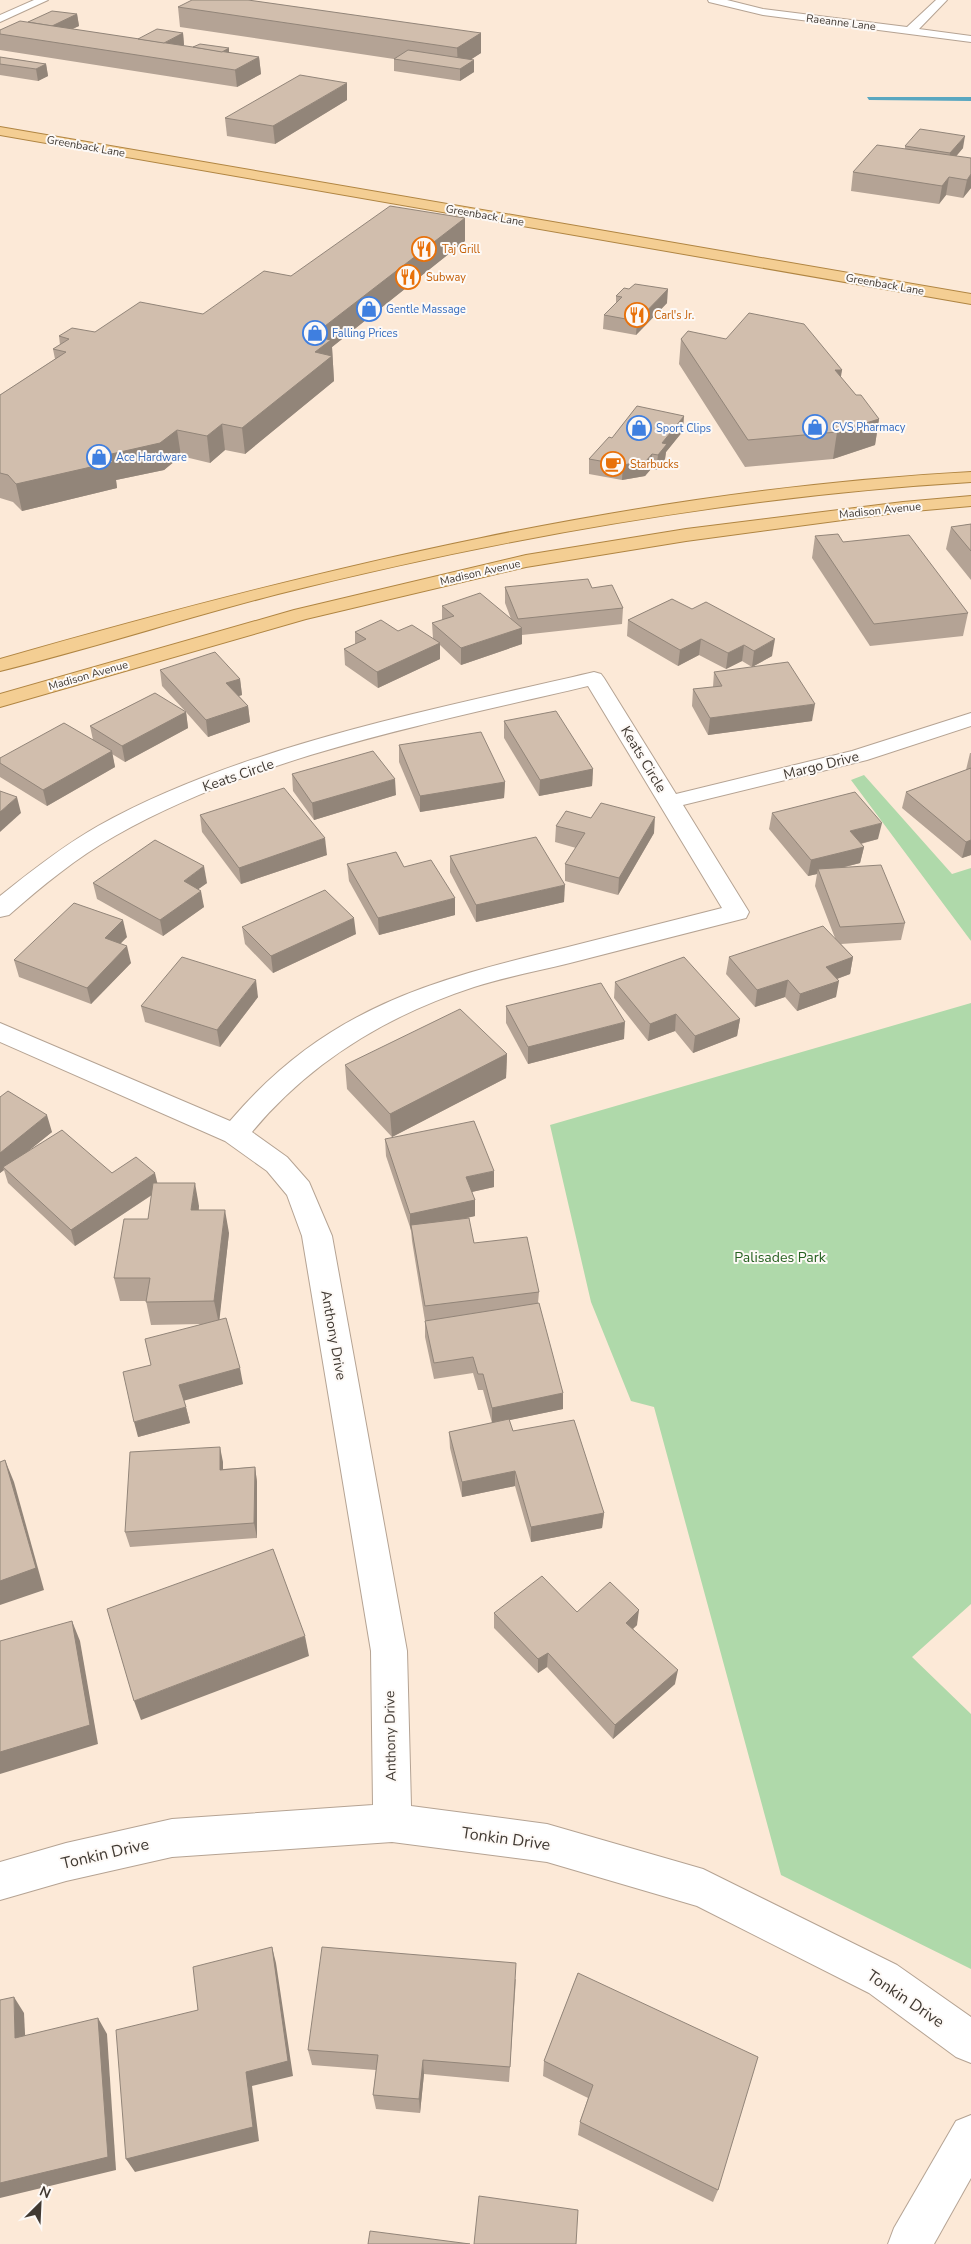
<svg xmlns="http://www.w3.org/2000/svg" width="971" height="2244" font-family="'Nunito Sans',sans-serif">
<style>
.green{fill:#afd9aa}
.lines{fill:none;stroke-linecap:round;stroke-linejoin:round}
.stream{fill:#59a7c0;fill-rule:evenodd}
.minor-casing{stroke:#b5a393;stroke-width:2}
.major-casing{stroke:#b08542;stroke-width:2}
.minor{fill:#fff;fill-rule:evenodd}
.major{fill:#f4ce93;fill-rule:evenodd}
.wall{fill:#b4a395}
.shaded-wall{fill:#928579}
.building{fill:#d1bead;stroke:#928579}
.labels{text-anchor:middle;stroke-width:4;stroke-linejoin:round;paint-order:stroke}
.far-street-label{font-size:11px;fill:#403932;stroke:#fdf9f6}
.far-food-label{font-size:11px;fill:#c56008;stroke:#fdf9f6;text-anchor:start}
.far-shop-label{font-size:11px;fill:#366cbe;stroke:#fdf9f6;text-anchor:start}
.street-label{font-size:14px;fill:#403932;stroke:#fdf9f6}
.park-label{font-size:14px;fill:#276222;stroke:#fdf9f6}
.near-street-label{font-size:16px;fill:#403932;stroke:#fdf9f6}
</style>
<rect width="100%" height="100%" fill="#fce9d7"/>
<g class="green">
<polygon points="864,775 952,874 971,868 971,941 851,780"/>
<polygon points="971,1003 971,1604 912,1657 971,1714 971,1969 781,1875 654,1407 631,1401 591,1302 550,1125"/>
</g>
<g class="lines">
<polygon class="stream" points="867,97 971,97 971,101 869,100"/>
<defs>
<g id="minor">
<polygon points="34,0 48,0 0,22 0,15"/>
<polygon points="708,0 727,0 763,9 907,27 936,0 947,0 919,29 971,36 971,42 763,15 709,2"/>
<path d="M594,672L601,674L604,678L676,794L852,751L971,713V726L867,760L683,805L749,912L746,918C687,933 628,948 570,963C538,971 505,977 474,987C388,1015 310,1062 252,1132L287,1157L309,1182L332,1236L407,1651L411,1806L547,1824L703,1869L897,1965L971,2017V2063L956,2057L869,1993L697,1906L547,1862L392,1842L172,1857L66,1881L0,1900V1862L66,1843L172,1819L373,1805L371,1651L302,1236L287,1195L267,1171L225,1141L0,1042V1023L230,1121C326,1008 431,980 568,947C619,934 671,921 722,908L588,686C432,723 255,756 115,836C76,858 42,886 9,915L0,917V896C31,871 63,846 98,826C243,745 433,710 594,672Z"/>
<polygon points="971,2115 971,2178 934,2244 888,2244 894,2228 956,2121"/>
</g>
<g id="major">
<polygon points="0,127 971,294 971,304 0,135"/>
<path d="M971,472V482C741,496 502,538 278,594C185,618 93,648 0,671V659C317,568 640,490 971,472Z"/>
<polygon points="971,496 971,506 903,512 686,541 526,567 306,619 0,707 0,694 294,610 526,555 686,529 903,502"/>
</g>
</defs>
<use href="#minor" class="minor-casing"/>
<use href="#major" class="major-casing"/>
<use href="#minor" class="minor"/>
<use href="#major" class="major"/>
</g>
<g class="wall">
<polygon points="178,7 481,33 481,53 471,59 474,72 460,81 394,71 394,59 180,27"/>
<polygon points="77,14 79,26 72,29 138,39 183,33 184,45 182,46 259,57 261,74 237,87 0,50 0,30 28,22"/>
<polygon points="0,57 46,64 48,76 38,81 0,75"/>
<polygon points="347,100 275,144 227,136 225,118"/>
<polygon points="905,146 963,148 956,156 971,188 963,198 946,195 939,204 851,191 853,172 905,149"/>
<polygon points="465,218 465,241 332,347 334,381 245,454 225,450 210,463 181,456 164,470 116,480 117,488 22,511 13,502 0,498 0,395 55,359 53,349 60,345 59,336 95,332 203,314 291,276"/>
<polygon points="616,296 667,303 636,335 603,329 604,315 616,303"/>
<polygon points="681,339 842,370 840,377 856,395 879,419 875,445 833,459 745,467 679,364"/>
<polygon points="683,431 666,452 665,459 656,470 651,469 645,476 622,480 589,474 589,459 612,438"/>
<polygon points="971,524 971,580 946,549 951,527"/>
<polygon points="815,536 843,542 968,613 963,636 870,646 812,558"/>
<polygon points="505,587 592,588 623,608 622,624 522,635 522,644 461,665 440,645 440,659 378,688 345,665 344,649 355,644 355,632 398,631 433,639 432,623 442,620 442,606 511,619 505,603"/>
<polygon points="672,599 772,656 752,667 742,661 726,669 699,655 678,666 627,636 628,620"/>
<polygon points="160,670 240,679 242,695 239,696 248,706 250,722 208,737 186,712 188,728 125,762 112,754 115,767 47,806 0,777 0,758 93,740 90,726 186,712 162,686"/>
<polygon points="714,672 812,721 708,735 692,706 693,689 713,687"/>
<polygon points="504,721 593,769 592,786 539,796 504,738"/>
<polygon points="399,745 505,782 504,798 420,812 399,762"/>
<polygon points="970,753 971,753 971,855 962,858 902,808 906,792 966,770"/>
<polygon points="292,774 396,795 314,820 293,791"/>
<polygon points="772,813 878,839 861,844 864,847 860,863 845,867 905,923 901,940 841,944 853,957 850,974 837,979 836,997 797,1011 785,997 755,1007 726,974 729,957 835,938 815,886 817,874 808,876 769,829"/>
<polygon points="200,815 327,855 241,884 202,832"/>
<polygon points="591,818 654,833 618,895 565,881 565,864 576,848 555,842 556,826"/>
<polygon points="450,856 564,902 476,922 450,872"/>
<polygon points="347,864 404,867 455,915 379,935 349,881"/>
<polygon points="93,883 207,883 198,889 204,907 163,936 97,899"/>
<polygon points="242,927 356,934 273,973 245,944"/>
<polygon points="127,937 120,944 131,963 91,1004 19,977 14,960"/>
<polygon points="615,982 740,1019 737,1036 693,1053 675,1031 648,1041 614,998"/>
<polygon points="258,997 220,1047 145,1022 141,1006"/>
<polygon points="506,1006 624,1039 528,1064 506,1023"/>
<polygon points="507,1054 506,1078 392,1137 347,1089 345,1065"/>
<polygon points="0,1097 52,1132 28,1151 112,1173 157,1183 199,1206 199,1210 229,1233 219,1319 243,1384 184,1400 190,1423 138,1437 151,1365 200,1324 151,1325 146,1301 120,1301 114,1278 148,1219 152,1195 75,1246 8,1183 4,1170 0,1173"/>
<polygon points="385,1139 494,1187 472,1192 475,1200 475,1216 467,1218 474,1243 539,1292 538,1303 563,1409 509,1420 513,1431 604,1513 602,1528 531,1542 515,1486 462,1497 450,1448 449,1432 492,1423 483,1390 478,1390 473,1373 434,1379 425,1337 425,1321 412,1241 411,1230 386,1156"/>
<polygon points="223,1462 223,1469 255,1467 257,1482 257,1538 130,1547 125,1532"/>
<polygon points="577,1612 637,1625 633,1629 675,1684 613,1739 547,1667 538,1673 494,1628 494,1613"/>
<polygon points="578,1973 718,2190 713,2202 578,2135 580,2122 588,2098 543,2076 544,2061"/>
<polygon points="516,1979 509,2082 424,2074 420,2113 376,2109 373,2095 376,2070 312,2065 308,2050"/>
</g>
<g class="shaded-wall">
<polygon points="77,14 79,26 48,40 46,29"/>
<polygon points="183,33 184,45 164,55 163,44"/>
<polygon points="481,33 481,53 458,68 457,48"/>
<polygon points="229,48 229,54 221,52"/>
<polygon points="259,57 261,74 237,87 235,70"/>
<polygon points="474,60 474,72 460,81 460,69"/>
<polygon points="46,64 48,76 38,81 36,69"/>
<polygon points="347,83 347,100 275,144 273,126"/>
<polygon points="965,136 963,148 948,166 950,153"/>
<polygon points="971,174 971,188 963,198 967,180"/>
<polygon points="949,177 946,195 939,204 942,186"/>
<polygon points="465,218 465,241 332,347 334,381 245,454 242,428 312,336"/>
<polygon points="668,289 667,303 636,335 637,321"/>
<polygon points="835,370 842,370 838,395"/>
<polygon points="684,416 683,431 666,452 665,459 656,470 658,455 662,443"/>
<polygon points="879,419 875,445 833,459 837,432"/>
<polygon points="222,424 225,450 210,463 207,436"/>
<polygon points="177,430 181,456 164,470 116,480 117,488 22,511 16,484 107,455"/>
<polygon points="652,454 651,469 645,476 622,480 623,465"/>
<polygon points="522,628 522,644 461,665 461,648"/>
<polygon points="701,639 699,655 678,666 680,650"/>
<polygon points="775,639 772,656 752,667 754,651"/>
<polygon points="440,643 440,659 378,688 377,672"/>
<polygon points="744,645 742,661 726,669 728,653"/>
<polygon points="240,679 242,695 228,699 226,683"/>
<polygon points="815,704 812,721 708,735 710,718"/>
<polygon points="248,706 250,722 208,737 206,720"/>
<polygon points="186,712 188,728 125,762 122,746"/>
<polygon points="112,751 115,767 47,806 43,790"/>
<polygon points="593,769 592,786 539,796 540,780"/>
<polygon points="395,779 396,795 314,820 312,803"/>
<polygon points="505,782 504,798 420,812 420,796"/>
<polygon points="17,797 21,813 0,832 0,812"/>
<polygon points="655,817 654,833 618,895 619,878"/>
<polygon points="882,823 878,839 847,847 850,831"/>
<polygon points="325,838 327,855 241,884 239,868"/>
<polygon points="971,840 971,855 962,858 966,842"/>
<polygon points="864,847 860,863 820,873 818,869 817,874 808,876 811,860"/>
<polygon points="204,866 207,883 186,898 184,881"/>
<polygon points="565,885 564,902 476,922 476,905"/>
<polygon points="201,891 204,907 163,936 160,920"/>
<polygon points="455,898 455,915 379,935 378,918"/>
<polygon points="354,918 356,934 273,973 271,956"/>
<polygon points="123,920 127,937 109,955 105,938"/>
<polygon points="127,946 131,963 91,1004 87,988"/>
<polygon points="853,957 850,974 823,984 826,967"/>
<polygon points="256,980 258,997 220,1047 217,1030"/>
<polygon points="788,980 785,997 755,1007 757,990"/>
<polygon points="839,981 836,997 797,1011 800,994"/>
<polygon points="676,1014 675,1031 648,1041 650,1024"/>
<polygon points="740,1019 737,1036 693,1053 695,1036"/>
<polygon points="625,1022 624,1039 528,1064 528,1047"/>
<polygon points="507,1054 506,1078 392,1137 390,1114"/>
<polygon points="47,1115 52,1132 6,1169 3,1167 4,1170 0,1173 0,1153"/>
<polygon points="494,1171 494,1187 467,1193 466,1177"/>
<polygon points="155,1173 159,1190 75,1246 71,1230"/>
<polygon points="195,1183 199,1206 195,1233 191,1210"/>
<polygon points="475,1200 475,1216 412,1230 411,1225 410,1231 410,1214"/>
<polygon points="225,1210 229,1233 219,1324 214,1301"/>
<polygon points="240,1368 243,1384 183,1401 179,1385"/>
<polygon points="563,1393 563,1409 492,1424 492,1408"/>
<polygon points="186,1407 190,1423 138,1437 134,1422"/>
<polygon points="220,1447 223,1462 223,1485 220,1470"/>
<polygon points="5,1460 14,1482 44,1590 0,1605 0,1581"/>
<polygon points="255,1467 257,1482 257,1538 254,1523"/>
<polygon points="515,1471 515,1486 462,1497 462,1482"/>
<polygon points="604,1513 602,1528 531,1542 531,1527"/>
<polygon points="639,1610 637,1625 624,1637 626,1623"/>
<polygon points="72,1621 80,1641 98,1744 0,1774 0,1752"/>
<polygon points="305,1636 309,1656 141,1720 134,1701"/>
<polygon points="548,1653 547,1667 538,1673 538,1659"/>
<polygon points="678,1670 675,1684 613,1739 615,1725"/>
<polygon points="272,1947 276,1963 293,2076 252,2086 259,2141 135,2172 126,2159 246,2072"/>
<polygon points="14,1997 24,2013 26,2053 15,2038"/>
<polygon points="98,2018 107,2034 116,2170 0,2198 0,2183"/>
<polygon points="423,2060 424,2074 420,2113 419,2099"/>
</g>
<g class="building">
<polygon points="192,0 248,0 481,33 457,48 178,7"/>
<polygon points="52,11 77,14 52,26 28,22"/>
<polygon points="20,21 259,57 235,70 0,34 0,30"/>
<polygon points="157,29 183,33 164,43 138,39"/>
<polygon points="200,44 229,48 222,52 193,47"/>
<polygon points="408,50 474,60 460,69 394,59"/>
<polygon points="0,57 46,64 36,69 0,64"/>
<polygon points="300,75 347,83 273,126 225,118"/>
<polygon points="920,129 965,136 950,153 905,146"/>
<polygon points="877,145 971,158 971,174 967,180 949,177 942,186 853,172"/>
<polygon points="390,206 465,218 312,336 331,340 315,352 332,356 242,428 222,424 207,436 177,430 160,443 107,455 113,462 16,484 8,475 0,473 0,395 66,352 53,349 69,339 59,336 72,328 95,332 140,302 203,314 264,271 291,276"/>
<polygon points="635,284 668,289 637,321 604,315 622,297 616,296 624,288 629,289"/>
<polygon points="749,313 804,324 842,370 835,370 856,395 861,395 879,419 837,432 748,440 681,339 688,331 726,339"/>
<polygon points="637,406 684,416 662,443 667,444 658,455 652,454 646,461 623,465 589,459 609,437 612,438"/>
<polygon points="971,524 971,551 951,527"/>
<polygon points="838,534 843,542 909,535 968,613 874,624 815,536"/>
<polygon points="588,579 592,588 612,585 623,608 518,619 505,587"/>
<polygon points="480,593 522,628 461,648 432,623 454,616 442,606"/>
<polygon points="672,599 692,609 706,602 775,639 754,651 744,645 728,653 701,639 680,650 628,620"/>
<polygon points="381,620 398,631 412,625 440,643 377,672 344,649 366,639 355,632"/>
<polygon points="215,652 240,679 226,683 248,706 206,720 160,670"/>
<polygon points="788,662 815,704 710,718 693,689 722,686 714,672"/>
<polygon points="155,693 186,712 122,746 90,726"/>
<polygon points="556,711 593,769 540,780 504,721"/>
<polygon points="64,723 112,751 43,790 0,763 0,758"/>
<polygon points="481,732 505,782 420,796 399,745"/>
<polygon points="373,751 395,779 312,803 292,774"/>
<polygon points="971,768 971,840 966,842 906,792"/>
<polygon points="284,788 325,838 239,868 200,815"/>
<polygon points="0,791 17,797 0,812"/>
<polygon points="855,792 882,823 850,831 864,847 811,860 772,813"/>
<polygon points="601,803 655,817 619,878 565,864 585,833 556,826 566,811 591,818"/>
<polygon points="536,837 565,885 476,905 450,856"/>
<polygon points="155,840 204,866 184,881 201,891 160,920 93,883"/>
<polygon points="396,852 404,867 431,860 455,898 378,918 347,864"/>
<polygon points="881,865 905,923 840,927 818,869"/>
<polygon points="325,890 354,918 271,956 242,927"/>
<polygon points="74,903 123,920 105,938 127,946 87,988 14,960"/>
<polygon points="823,926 853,957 826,967 839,981 800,994 788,980 757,990 729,957"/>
<polygon points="182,957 256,980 217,1030 141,1006"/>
<polygon points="684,957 740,1019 695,1036 676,1014 650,1024 615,982"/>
<polygon points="601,983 625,1022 528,1047 506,1006"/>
<polygon points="460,1009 507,1054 390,1114 345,1065"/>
<polygon points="8,1091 47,1115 0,1153 0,1097"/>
<polygon points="474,1121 494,1171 466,1177 475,1200 410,1214 385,1139"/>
<polygon points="62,1130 112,1173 136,1157 155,1173 71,1230 3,1167"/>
<polygon points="153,1183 195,1183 191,1210 225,1210 214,1301 146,1302 150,1278 114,1278 124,1219 148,1219"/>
<polygon points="469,1218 474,1243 527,1237 539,1292 425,1306 411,1225"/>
<polygon points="539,1303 563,1393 492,1408 483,1374 478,1374 473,1357 434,1363 425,1321"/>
<polygon points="226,1318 240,1368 179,1385 186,1407 134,1422 123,1372 151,1365 145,1339"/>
<polygon points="509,1419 513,1431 574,1420 604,1513 531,1527 515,1471 462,1482 449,1432"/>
<polygon points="220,1447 220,1470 255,1467 254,1523 125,1532 130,1452"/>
<polygon points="5,1460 36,1568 0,1581 0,1462"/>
<polygon points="273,1549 305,1636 134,1701 107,1609"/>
<polygon points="542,1576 577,1612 610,1582 639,1610 626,1623 678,1670 615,1725 548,1653 538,1659 494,1613"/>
<polygon points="72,1621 90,1725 0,1752 0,1641"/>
<polygon points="272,1947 288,2061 246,2072 253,2127 126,2159 116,2030 198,2010 193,1967"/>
<polygon points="322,1947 516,1963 510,2067 423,2060 419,2099 373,2095 378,2055 308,2050"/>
<polygon points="578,1973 758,2057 718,2190 580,2122 593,2085 544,2061"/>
<polygon points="14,1997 15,2038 98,2018 108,2157 0,2183 0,2000"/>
<polygon points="479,2196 578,2210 576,2244 474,2244"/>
<polygon points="370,2231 470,2244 368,2244"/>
</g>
<defs>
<symbol id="restaurant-ring" viewBox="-11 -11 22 22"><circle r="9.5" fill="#fdf9f6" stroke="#e8710a" stroke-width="1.5"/><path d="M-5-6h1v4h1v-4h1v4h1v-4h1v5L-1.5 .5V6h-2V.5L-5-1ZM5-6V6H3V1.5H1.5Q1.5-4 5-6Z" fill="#e8710a"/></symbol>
<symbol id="shop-ring" viewBox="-11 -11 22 22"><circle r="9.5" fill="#fdf9f6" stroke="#3f7fe0" stroke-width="1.5"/><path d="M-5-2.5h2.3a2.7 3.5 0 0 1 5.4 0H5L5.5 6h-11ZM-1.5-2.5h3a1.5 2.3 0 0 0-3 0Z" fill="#3f7fe0"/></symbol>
<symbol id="cafe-ring" viewBox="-11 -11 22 22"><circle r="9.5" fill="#fdf9f6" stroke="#e8710a" stroke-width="1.5"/><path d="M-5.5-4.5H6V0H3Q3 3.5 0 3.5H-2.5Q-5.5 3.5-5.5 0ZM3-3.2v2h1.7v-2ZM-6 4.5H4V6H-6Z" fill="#e8710a"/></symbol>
</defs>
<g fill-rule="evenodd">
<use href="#restaurant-ring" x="410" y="235" width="28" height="28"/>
<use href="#restaurant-ring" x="394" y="263" width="28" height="28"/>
<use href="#shop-ring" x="355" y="295" width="28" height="28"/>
<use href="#restaurant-ring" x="623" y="301" width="28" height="28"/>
<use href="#shop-ring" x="301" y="319" width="28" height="28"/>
<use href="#shop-ring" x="801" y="413" width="28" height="28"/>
<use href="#shop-ring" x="625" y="414" width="28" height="28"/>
<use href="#shop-ring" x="85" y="443" width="28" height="28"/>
<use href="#cafe-ring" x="599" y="450" width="28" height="28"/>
</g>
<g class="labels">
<g class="far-street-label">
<text transform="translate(841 22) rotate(7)" y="4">Raeanne Lane</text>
<text transform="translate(86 146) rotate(10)" y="4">Greenback Lane</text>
<text transform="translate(485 215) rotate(10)" y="4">Greenback Lane</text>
<text transform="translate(885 284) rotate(10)" y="4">Greenback Lane</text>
<text transform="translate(880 510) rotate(-6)" y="4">Madison Avenue</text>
<text transform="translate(480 572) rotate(-13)" y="4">Madison Avenue</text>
<text transform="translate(88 675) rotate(-16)" y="4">Madison Avenue</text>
</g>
<g class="far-food-label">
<text x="442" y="253">Taj Grill</text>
<text x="426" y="281">Subway</text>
<text x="654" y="319">Carl's Jr.</text>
<text x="630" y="468">Starbucks</text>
</g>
<g class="far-shop-label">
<text x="386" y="313">Gentle Massage</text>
<text x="332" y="337">Falling Prices</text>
<text x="832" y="431">CVS Pharmacy</text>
<text x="656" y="432">Sport Clips</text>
<text x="116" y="461">Ace Hardware</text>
</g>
<g class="street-label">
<text transform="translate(644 759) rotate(59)" y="5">Keats Circle</text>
<text transform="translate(821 765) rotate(-14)" y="5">Margo Drive</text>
<text transform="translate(238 775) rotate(-19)" y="5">Keats Circle</text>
<text transform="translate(334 1335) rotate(80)" y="5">Anthony Drive</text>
<text transform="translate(390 1736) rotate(-91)" y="5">Anthony Drive</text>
</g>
<g class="park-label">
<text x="780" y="1262">Palisades Park</text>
</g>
<g class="near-street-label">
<text transform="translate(506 1838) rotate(8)" y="6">Tonkin Drive</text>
<text transform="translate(105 1853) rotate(-13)" y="6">Tonkin Drive</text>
<text transform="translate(906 1998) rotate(34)" y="6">Tonkin Drive</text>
</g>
</g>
<g transform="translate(40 2204) rotate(24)" stroke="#fdf9f6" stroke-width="4" paint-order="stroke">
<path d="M0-4L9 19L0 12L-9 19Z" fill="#403932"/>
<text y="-8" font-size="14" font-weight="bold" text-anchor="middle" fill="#403932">N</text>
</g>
</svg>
